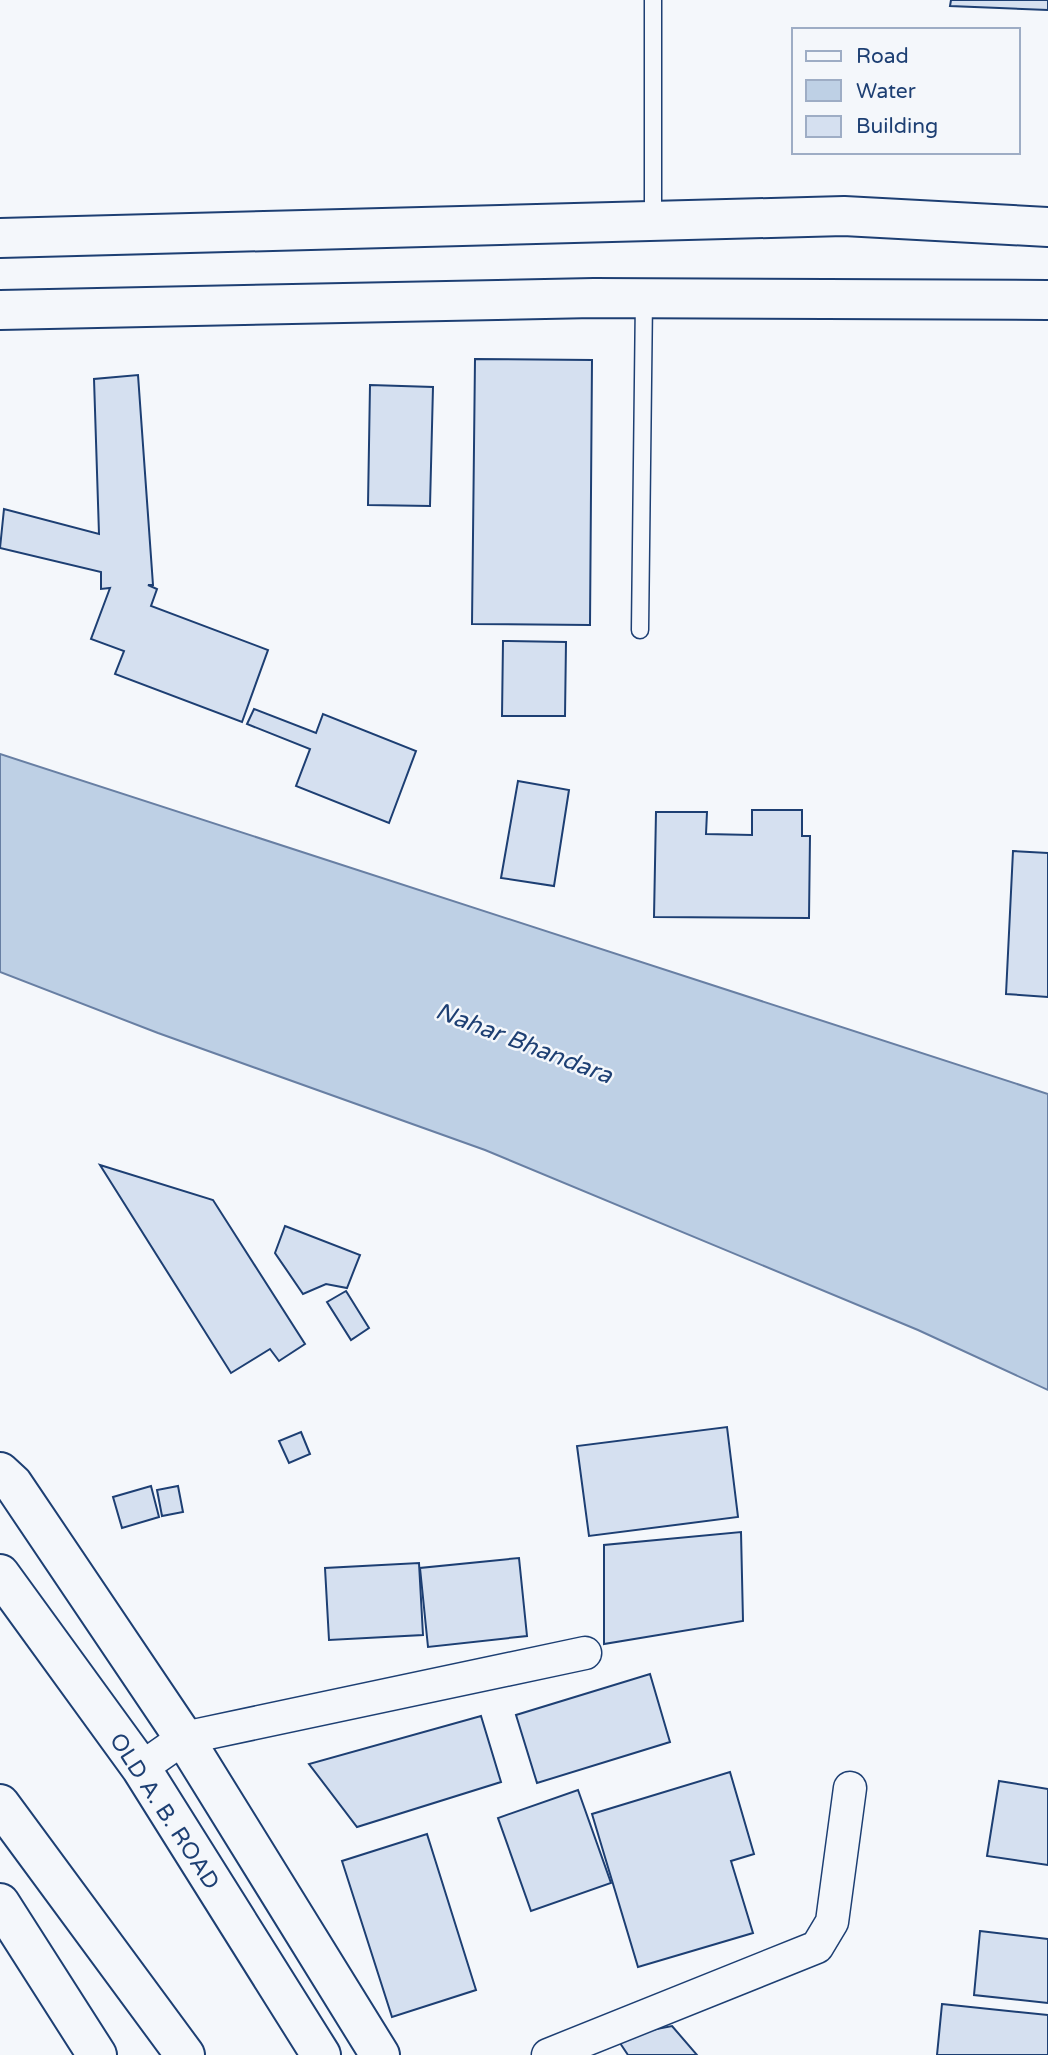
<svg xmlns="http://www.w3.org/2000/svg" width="1048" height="2055" font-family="'Varela Round',sans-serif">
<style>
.water{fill:#bed0e5;stroke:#687fa3;stroke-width:2}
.building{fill:#d5e0f0;stroke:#1d3f73;stroke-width:2}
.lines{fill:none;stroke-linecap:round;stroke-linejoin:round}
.lane-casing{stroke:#1d3f73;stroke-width:19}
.street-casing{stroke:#1d3f73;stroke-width:35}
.secondary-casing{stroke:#1d3f73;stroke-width:42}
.lane{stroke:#f4f7fb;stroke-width:16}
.street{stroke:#f4f7fb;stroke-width:32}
.secondary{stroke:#f4f7fb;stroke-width:38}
.labels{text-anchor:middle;stroke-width:5;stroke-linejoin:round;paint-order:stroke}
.street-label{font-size:23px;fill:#1d3f73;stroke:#f4f7fb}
.water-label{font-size:24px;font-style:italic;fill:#1d3f73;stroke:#f4f7fb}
</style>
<rect width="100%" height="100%" fill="#f4f7fb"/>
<polygon class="water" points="0,754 1048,1094 1048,1390 918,1330 485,1150 158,1033 0,972"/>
<g class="building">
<polygon points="951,0 1048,0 1048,10 950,6"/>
<polygon points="475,359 592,360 590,625 472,624"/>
<polygon points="138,375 153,585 148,585 157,589 151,606 268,650 242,722 115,674 124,651 91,639 110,588 101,589 101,572 0,548 4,509 99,534 94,379"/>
<polygon points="370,385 433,387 430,506 368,505"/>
<polygon points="503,641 566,642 565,716 502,716"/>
<polygon points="254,709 316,733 323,714 416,751 389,823 296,786 310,749 247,724"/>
<polygon points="518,781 569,790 554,886 501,878"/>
<polygon points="752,810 802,810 802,836 810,836 809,918 654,917 656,812 707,812 706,834 752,835"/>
<polygon points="1013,851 1048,853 1048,997 1006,994"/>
<polygon points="100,1165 213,1200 305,1344 279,1361 270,1349 231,1373"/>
<polygon points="285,1226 360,1255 347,1288 326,1284 303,1294 275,1253"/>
<polygon points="346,1291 369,1328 351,1340 327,1302"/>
<polygon points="727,1427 738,1517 589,1536 577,1446"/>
<polygon points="301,1432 310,1454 289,1463 279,1441"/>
<polygon points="151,1486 159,1517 122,1528 113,1497"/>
<polygon points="178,1486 183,1512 162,1516 157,1490"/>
<polygon points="741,1532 743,1621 604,1644 604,1545"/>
<polygon points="519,1558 527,1636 428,1647 420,1568"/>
<polygon points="419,1563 423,1635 329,1640 325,1568"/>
<polygon points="650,1674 670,1742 537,1783 516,1715"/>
<polygon points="481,1716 501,1782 357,1827 309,1764"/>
<polygon points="730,1772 754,1854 731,1861 753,1933 638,1967 592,1814"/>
<polygon points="999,1781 1048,1789 1048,1865 987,1856"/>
<polygon points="578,1790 611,1883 531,1911 498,1818"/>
<polygon points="427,1834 476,1990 392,2017 342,1861"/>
<polygon points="980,1931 1048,1939 1048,2003 974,1995"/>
<polygon points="942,2004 1048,2015 1048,2055 937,2055"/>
<polygon points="672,2026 697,2055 628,2055 616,2037"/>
</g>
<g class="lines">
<defs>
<g id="lane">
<polyline points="653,221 653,0"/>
<polyline points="640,630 644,298"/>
</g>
<g id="street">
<polyline points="141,1768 184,1738 585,1653"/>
<polyline points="548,2055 817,1947 832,1922 850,1788"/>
</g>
<g id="secondary">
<polyline points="0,238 844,216 1048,227"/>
<polyline points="0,310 594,298 1048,300"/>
<polyline points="0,1472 13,1484 184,1738 380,2055"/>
<polyline points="0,1574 141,1768 321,2055"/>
<polyline points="0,1804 185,2055"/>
<polyline points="0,1903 97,2055"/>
</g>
</defs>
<use href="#lane" class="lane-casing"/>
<use href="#street" class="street-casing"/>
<use href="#secondary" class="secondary-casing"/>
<use href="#lane" class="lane"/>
<use href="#street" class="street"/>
<use href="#secondary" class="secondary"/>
</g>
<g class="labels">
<g class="street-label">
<text transform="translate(165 1811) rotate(57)" y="8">OLD A. B. ROAD</text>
</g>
<g class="water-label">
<text transform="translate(524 1043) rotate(21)" y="8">Nahar Bhandara</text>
</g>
</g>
<rect x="792" y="28" width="228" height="126" fill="#f4f7fb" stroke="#9eadc5" stroke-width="2"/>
<rect x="806" y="51" width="35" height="10" fill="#f4f7fb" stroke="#9eadc5" stroke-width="2"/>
<text x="856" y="63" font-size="21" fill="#1d3f73">Road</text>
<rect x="806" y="80" width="35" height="21" fill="#bed0e5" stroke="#9eadc5" stroke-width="2"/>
<text x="856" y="98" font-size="21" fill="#1d3f73">Water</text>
<rect x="806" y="116" width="35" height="21" fill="#d5e0f0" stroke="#9eadc5" stroke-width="2"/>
<text x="856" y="133" font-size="21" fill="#1d3f73">Building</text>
</svg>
